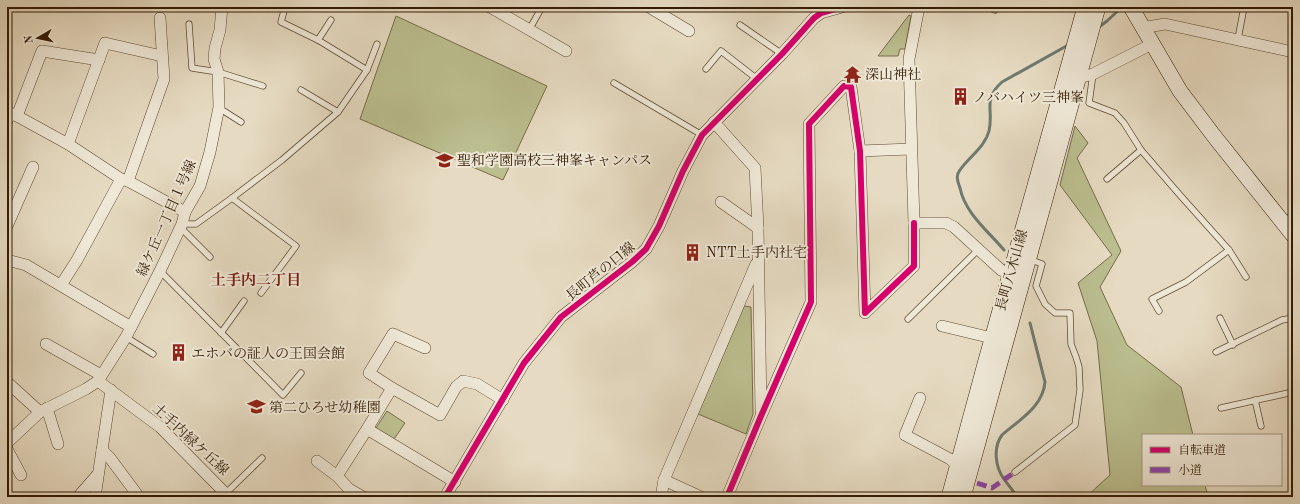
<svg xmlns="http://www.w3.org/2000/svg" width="1300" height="504" font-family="'Old Standard TT','Noto Serif JP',serif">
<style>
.green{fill:#bbbe8f;stroke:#766c49}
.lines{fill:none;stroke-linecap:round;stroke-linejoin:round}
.stream{stroke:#6f7a70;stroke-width:3}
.lane-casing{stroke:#5f4b33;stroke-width:7}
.street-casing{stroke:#5f4b33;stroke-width:12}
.secondary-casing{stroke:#321b03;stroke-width:16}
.lane{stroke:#efe8d7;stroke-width:5.5}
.street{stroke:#efe8d7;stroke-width:11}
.secondary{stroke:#efe8d7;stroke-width:15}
.quiet{stroke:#8e44ad;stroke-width:5;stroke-dasharray:10 5;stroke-linecap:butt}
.cycleway-casing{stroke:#efe8d7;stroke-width:8}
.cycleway{stroke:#d6006c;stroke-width:6}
.labels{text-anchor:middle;stroke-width:4;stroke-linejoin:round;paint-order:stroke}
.poi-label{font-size:14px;fill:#321b03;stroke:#efe8d7;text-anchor:start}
.street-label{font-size:14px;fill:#321b03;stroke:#efe8d7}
.neighbourhood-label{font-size:15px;font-weight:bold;fill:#7a1f14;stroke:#efe8d7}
</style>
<rect width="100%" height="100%" fill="#e6dbc2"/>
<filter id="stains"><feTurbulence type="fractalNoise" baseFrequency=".005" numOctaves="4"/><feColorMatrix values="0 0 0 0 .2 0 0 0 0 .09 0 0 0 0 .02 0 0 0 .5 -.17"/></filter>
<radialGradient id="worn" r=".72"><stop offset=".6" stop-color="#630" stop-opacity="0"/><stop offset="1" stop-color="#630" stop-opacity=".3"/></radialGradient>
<g class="green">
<polygon points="909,15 911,16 905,49 900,49 898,56 878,56"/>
<polygon points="396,16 547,86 503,180 360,119"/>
<polygon points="1075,126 1088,143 1077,158 1121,251 1100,287 1127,345 1181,387 1193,435 1143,435 1143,485 1205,485 1208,497 1086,497 1110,475 1097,341 1078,283 1112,255 1060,185"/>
<polygon points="744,306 751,307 753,414 746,434 698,414"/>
<polygon points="387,411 405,423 392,442 374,431"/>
</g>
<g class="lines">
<g class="stream">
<polyline points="1099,27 1107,21 1122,7"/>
<path d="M1004,250C988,231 965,213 960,188C958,182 955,176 960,170C969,157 985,147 989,131C994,110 982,100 1002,82L1070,44"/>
<path d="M1017,497C1013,490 1008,485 1004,479C995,467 993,447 1002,435C1019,420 1043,407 1045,382L1030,323"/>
</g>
<defs>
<g id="lane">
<polyline points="285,7 281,22 318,40 367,70"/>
<polyline points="988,7 995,10"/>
<polyline points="189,24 192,68 218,72 263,86"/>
<polyline points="740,25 782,54"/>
<polyline points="529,30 542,7"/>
<polyline points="1238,39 1244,7"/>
<polyline points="318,40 331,20"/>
<polyline points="706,69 721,51 757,79"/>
<polyline points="1093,74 1089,103 1115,113 1124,123 1141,150 1179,194 1229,250 1246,277"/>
<polyline points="614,83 702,135"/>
<polyline points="301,90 338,112"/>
<polyline points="219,108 241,122"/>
<polyline points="1107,179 1141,150"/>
<polyline points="232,198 296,246 261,293"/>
<polyline points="1284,223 1293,214"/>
<polyline points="182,224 196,224 232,198 282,160 338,112 367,70 377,44"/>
<polyline points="181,228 210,257"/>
<polyline points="160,271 283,395 301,373"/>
<polyline points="1159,311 1152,299 1186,282 1229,250"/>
<polyline points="1220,318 1233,345"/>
<polyline points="908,319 978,250"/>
<polyline points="221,333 244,301"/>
<polyline points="126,337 153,354"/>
<polyline points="1216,352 1282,320 1293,318"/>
<polyline points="1255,400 1261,426"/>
<polyline points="1221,408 1293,392"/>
<polyline points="1015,472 1075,425 1080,390 1079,367 1076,357 1071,344 1070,313 1055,313 1045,304 1036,286 1042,264 1029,259"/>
<polyline points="226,493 262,458"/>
<polyline points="1287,497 1293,495"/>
</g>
<g id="street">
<polyline points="490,7 566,51"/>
<polyline points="649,7 689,31"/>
<polyline points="919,7 909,59 914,223 946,223 954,227 1001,270 1016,277"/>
<polyline points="1142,28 1165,24 1293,52"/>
<polyline points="1078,78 1093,74 1152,44"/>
<polyline points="17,116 68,144 121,179 128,181 185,212"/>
<polyline points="7,121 10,113 17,116 42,51 99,60"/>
<polyline points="714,122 755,168 758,228 761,411"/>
<polyline points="68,144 105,43 162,56"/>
<polyline points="860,151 911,149"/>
<polyline points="128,181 164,79 160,18"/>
<polyline points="721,202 758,228"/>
<polyline points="7,226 33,167"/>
<polyline points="7,260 26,265 131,327"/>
<polyline points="61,285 77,260 121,179"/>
<polyline points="942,326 992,338"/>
<polyline points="46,344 101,375"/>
<polyline points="98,381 126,337 160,271 182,224 185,212 200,186 210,152 219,107 218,72 214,59 215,48 220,30 222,7"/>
<polyline points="7,382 40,412"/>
<polyline points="392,388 440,415 456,387 463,381 477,384 503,400"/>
<polyline points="920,398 905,435 950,459 957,465"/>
<polyline points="47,408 58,444"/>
<polyline points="367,429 455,482"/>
<polyline points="7,443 40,412 86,389 98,381 160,427 229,497"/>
<polyline points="7,449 21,475"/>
<polyline points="102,450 110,458 139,497"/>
<polyline points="317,461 337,476 349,489 363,497"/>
<polyline points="337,476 367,429 392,388 369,373 393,334 425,348"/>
<polyline points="664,480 701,497"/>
<polyline points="78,497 98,474"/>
<polyline points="95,497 111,390"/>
<polyline points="445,497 524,363 561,317 632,262 646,249 659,226 683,171 702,135 782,54 814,18 821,13 842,7"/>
<polyline points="661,497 664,480 756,264"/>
<polyline points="727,497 761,416 811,302 809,124 844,86 851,87 860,151 865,313 914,266 914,223"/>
</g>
<g id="secondary">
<polyline points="1131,7 1180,91 1214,136 1293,235"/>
<polyline points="949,497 985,364 1085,7"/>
<polyline points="963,497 1098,7"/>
</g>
</defs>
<use href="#lane" class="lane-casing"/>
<use href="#street" class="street-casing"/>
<use href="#secondary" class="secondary-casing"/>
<use href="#lane" class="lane"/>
<use href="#street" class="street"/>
<use href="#secondary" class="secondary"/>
<polyline class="quiet" points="977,483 992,488 1015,472"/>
<defs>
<g id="cycleway">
<polyline points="445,497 524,363 561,317 632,262 646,249 659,226 683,171 702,135 782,54 814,18 821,13 842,7"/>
<polyline points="727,497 761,416 811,302 809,124 844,86 851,87 860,151 865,313 914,266 914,223"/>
</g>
</defs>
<use href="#cycleway" class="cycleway-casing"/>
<use href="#cycleway" class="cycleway"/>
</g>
<defs>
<symbol id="temple-bare" viewBox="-9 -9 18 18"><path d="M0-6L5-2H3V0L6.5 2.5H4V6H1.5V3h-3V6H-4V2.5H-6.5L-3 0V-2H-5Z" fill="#8f2418" stroke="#efe8d7" stroke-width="2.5" paint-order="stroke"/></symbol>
<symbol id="building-bare" viewBox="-9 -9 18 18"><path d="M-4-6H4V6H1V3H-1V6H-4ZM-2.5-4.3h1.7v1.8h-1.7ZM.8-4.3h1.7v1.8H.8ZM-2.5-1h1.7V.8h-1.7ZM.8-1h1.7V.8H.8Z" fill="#8f2418" stroke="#efe8d7" stroke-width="2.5" paint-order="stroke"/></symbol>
<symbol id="school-bare" viewBox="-9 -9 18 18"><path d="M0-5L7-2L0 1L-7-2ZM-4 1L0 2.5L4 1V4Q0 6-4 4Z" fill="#8f2418" stroke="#efe8d7" stroke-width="2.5" paint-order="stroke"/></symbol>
</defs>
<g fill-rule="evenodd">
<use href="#temple-bare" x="840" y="62" width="25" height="25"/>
<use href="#building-bare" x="948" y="84" width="25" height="25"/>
<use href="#school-bare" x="432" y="148" width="25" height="25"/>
<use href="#building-bare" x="680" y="240" width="25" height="25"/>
<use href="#building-bare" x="166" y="340" width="25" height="25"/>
<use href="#school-bare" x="244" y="394" width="25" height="25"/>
</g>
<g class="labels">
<g class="poi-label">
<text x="865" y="79">深山神社</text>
<text x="973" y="102">ノバハイツ三神峯</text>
<text x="457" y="165">聖和学園高校三神峯キャンパス</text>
<text x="706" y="257">NTT土手内社宅</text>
<text x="191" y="358">エホバの証人の王国会館</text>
<text x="269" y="412">第二ひろせ幼稚園</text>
</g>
<g class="street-label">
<text transform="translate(166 218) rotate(-66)" y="5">緑ケ丘一丁目１号線</text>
<text transform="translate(1011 270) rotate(-74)" y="5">長町八木山線</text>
<text transform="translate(600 271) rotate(-39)" y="5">長町芦の口線</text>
<text transform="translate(191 439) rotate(43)" y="5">土手内緑ケ丘線</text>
</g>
<g class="neighbourhood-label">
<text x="256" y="285">土手内二丁目</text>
</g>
</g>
<rect width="1300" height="504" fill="none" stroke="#e6dbc2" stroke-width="24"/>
<rect x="8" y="8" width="1284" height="488" fill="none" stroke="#321b03" stroke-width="2"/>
<rect x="12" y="12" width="1276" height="480" fill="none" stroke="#321b03"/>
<rect x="1142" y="434" width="140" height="52" fill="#efe8d7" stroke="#a39682"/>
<rect x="1150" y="447" width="20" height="6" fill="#d6006c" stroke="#a39682"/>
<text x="1178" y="454" font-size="12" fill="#321b03">自転車道</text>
<rect x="1150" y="467" width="20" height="6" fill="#8e44ad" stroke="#a39682"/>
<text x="1178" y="474" font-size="12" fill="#321b03">小道</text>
<g transform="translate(38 38) rotate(261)" stroke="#efe8d7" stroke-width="3" paint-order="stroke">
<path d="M0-3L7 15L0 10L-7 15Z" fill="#321b03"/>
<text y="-6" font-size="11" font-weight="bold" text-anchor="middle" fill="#321b03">N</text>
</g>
<rect width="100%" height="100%" filter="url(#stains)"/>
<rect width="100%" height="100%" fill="url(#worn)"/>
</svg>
